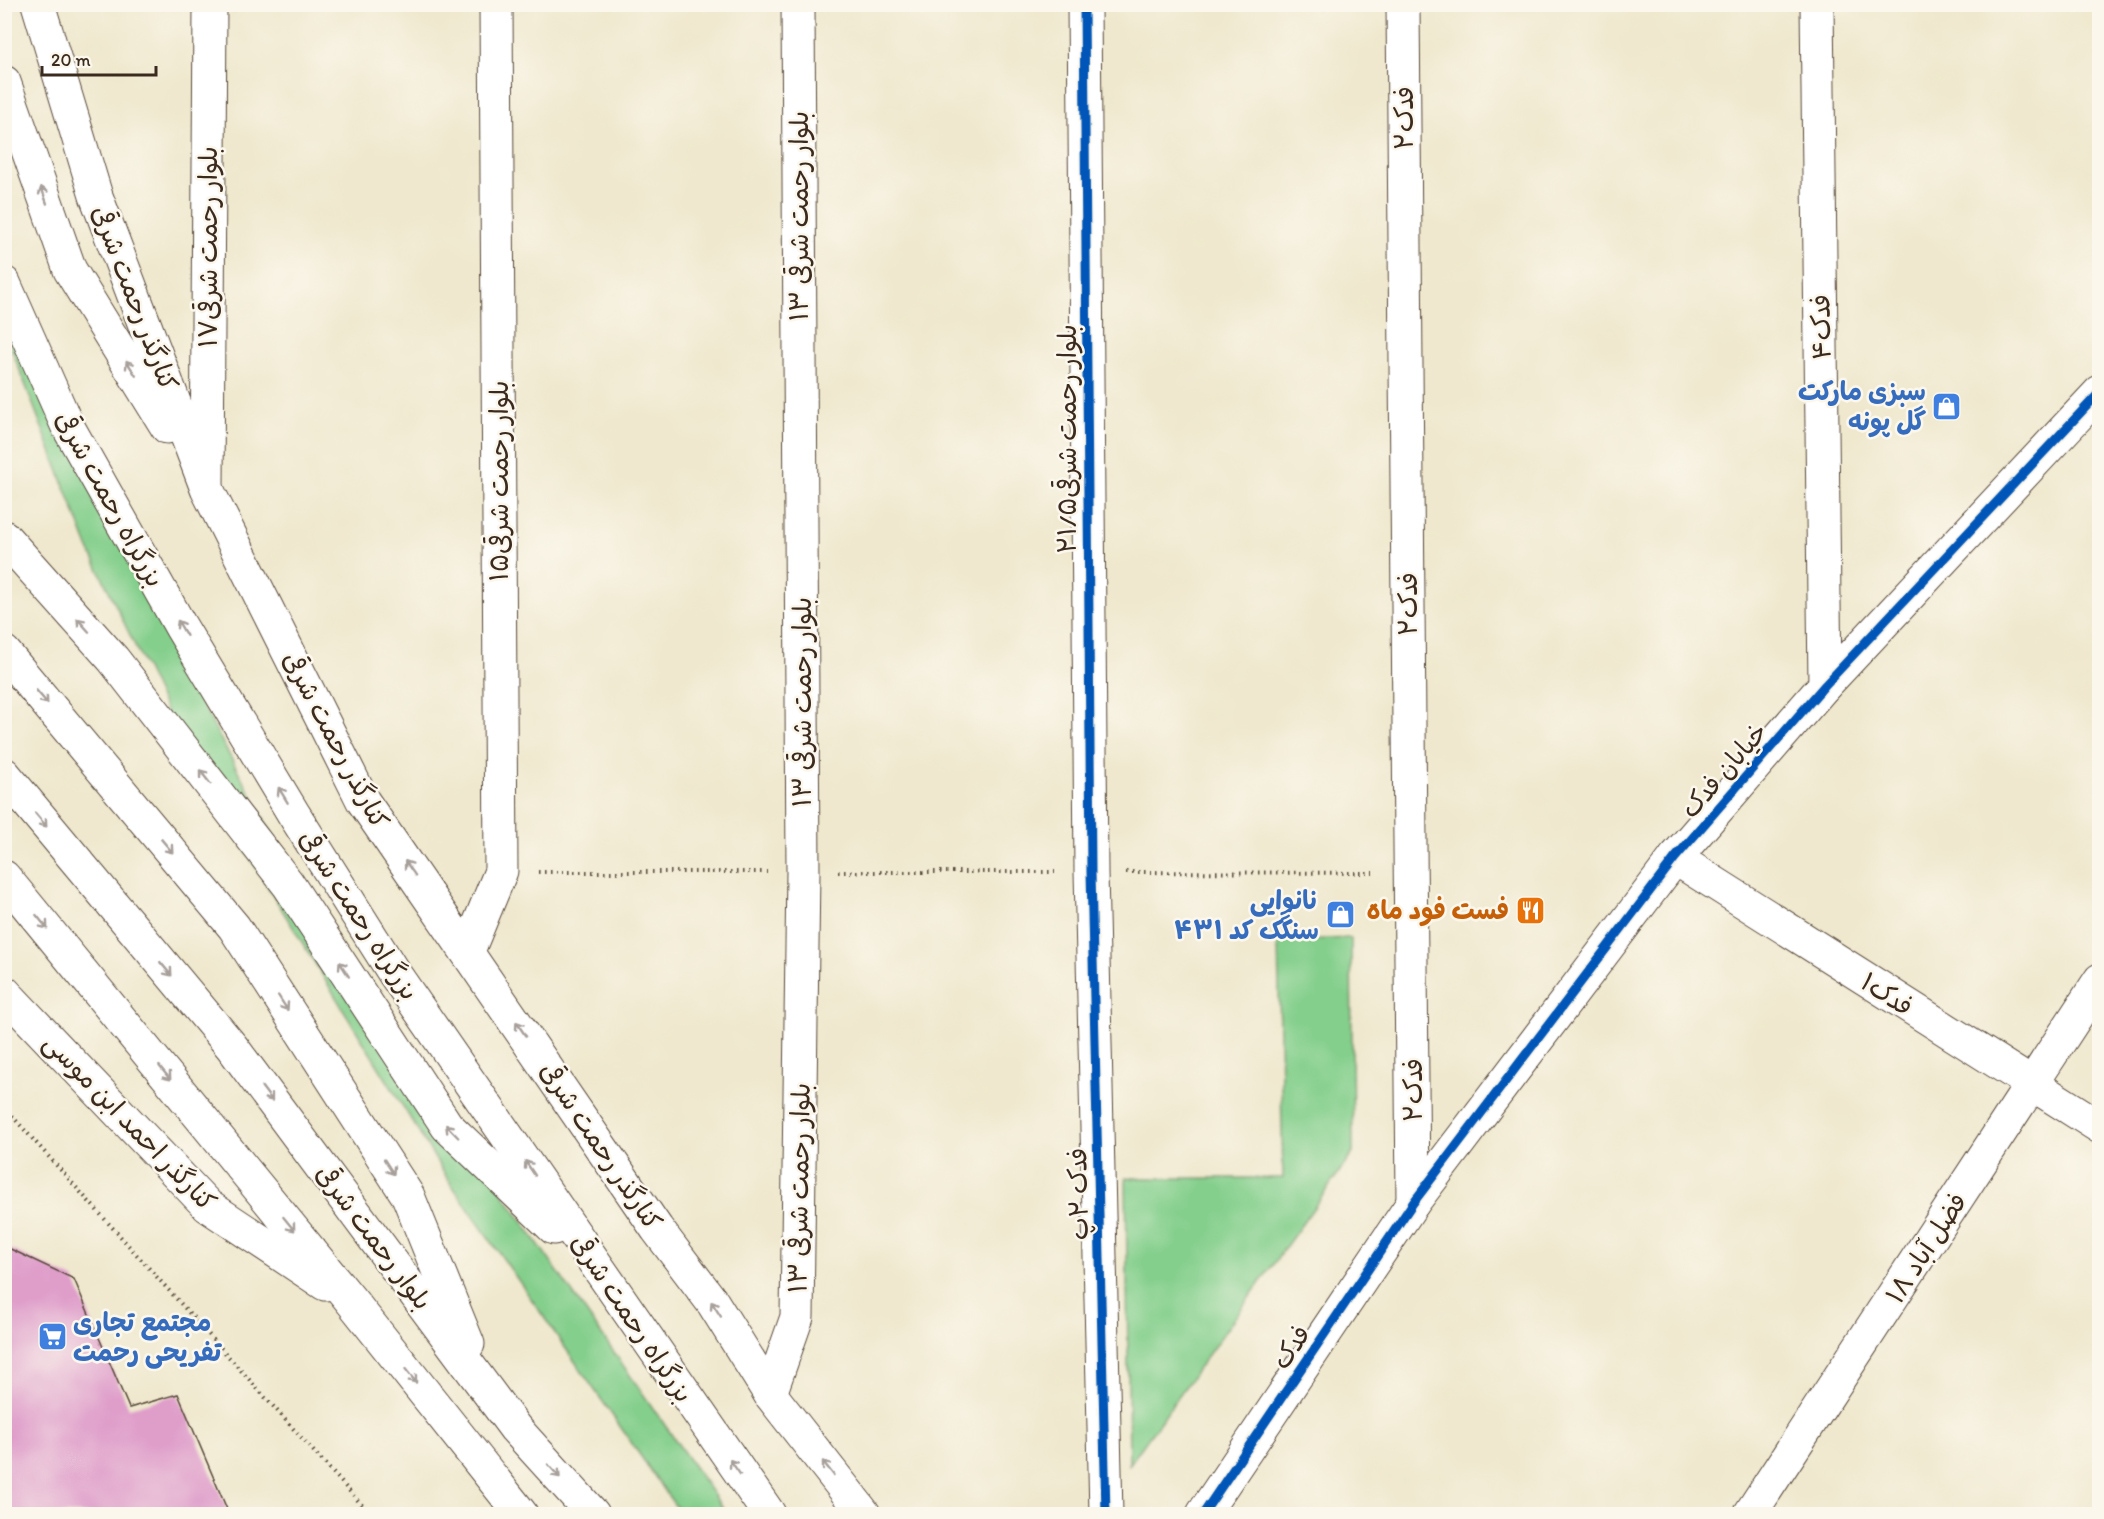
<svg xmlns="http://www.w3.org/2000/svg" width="2104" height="1519" font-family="Itim,'Playpen Sans Arabic',sans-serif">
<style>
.green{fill:#84cf8c;stroke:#607c55;stroke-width:1.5}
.building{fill:#df9eca}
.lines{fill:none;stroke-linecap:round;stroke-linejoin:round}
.minor-casing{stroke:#564638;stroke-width:35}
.major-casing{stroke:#564638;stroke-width:35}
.highway-casing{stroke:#564638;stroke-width:35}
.path{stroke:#564638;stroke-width:4;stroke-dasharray:1.5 4.5;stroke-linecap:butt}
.minor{stroke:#fff;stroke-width:33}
.major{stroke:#fff;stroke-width:33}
.highway{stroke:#fff;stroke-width:33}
.cycleway-casing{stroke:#fbf7ec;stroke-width:13}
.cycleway{stroke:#0057b8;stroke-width:9}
.oneway{stroke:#a79f9a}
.labels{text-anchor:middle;stroke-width:5;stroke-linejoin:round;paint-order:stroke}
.street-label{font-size:26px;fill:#3b2a1e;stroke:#fbf7ec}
.shop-label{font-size:26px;font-weight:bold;fill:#366cbe;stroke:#fbf7ec;text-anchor:end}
.food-label{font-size:26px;font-weight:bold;fill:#c56008;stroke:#fbf7ec;text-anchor:end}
</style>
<rect width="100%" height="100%" fill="#fbf7ec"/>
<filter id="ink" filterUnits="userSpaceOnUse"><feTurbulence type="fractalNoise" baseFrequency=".0167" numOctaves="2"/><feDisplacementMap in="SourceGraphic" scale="12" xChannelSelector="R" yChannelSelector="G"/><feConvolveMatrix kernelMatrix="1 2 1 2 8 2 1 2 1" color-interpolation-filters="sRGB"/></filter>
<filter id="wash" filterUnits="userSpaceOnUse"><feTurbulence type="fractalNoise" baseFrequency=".008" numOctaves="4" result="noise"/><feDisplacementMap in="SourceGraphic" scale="24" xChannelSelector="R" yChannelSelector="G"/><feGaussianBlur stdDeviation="1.35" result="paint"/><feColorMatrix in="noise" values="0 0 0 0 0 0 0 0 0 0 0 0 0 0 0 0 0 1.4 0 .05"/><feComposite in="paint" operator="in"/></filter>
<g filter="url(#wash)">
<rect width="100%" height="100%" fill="#efe8ce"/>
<g class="green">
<polygon points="4,248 23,304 206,712 344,966 727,1514 681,1514 447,1178 188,757 88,547 5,332"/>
<polygon points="1351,938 1353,1153 1129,1465 1126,1178 1283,1178 1278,941"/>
</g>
<g id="blocks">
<polygon class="building" points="4,1246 74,1279 129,1408 178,1394 229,1514 4,1514"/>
</g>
</g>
<g filter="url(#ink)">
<use href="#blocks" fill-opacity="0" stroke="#564638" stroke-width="1.5"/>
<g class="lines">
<defs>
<g id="minor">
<polyline points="1084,4 1091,872 1106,1514"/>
<polyline points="1403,4 1413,1203"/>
<polyline points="1817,4 1825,685"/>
<polyline points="207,487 210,4"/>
<polyline points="1675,858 2100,1127"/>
<polyline points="468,951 501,871 496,4"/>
<polyline points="770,1394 797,1317 803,872 798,4"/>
<polyline points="1203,1514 1413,1203 1675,858 1825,685 2100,392"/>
<polyline points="1750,1514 2100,980"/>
</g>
<g id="major">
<polyline points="38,4 96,196 207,489 363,801 657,1229 713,1303 770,1394 864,1514"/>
<polyline points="4,82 70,270 167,427"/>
<polyline points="4,877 353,1303 521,1514"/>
<polyline points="4,992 208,1206 325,1284"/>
</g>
<g id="highway">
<polyline points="4,283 67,425 181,627 293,813 394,973 769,1514"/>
<polyline points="4,537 113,659 288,884 447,1126 554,1228"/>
<polyline points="4,652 234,927 408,1196 468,1344"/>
<polyline points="4,774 232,1047 515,1428 593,1514"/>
</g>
</defs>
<use href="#minor" class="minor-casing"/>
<use href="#major" class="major-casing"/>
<use href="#highway" class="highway-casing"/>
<g class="path">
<polyline points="538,872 767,872"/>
<polyline points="838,872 1055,872"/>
<polyline points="1126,872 1373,873"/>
<polyline points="4,1107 370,1514"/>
</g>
<use href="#minor" class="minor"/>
<use href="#major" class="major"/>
<use href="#highway" class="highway"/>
<defs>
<g id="cycleway">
<polyline points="1084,4 1091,872 1106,1514"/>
<polyline points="1203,1514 1413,1203 1675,858 1825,685 2100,392"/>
</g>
</defs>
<use href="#cycleway" class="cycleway-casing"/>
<use href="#cycleway" class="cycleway"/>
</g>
<defs><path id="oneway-shaft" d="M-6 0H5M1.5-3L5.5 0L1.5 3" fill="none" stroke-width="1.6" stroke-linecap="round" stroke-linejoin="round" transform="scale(1.5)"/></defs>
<g class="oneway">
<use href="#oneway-shaft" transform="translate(44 195) rotate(-109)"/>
<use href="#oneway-shaft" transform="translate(131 368) rotate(-122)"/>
<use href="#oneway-shaft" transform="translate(83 625) rotate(-132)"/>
<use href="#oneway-shaft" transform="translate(182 628) rotate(-120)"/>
<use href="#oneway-shaft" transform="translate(42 697) rotate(50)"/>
<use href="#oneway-shaft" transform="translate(205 777) rotate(-128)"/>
<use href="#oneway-shaft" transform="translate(283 795) rotate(-121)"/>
<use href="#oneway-shaft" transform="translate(41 820) rotate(50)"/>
<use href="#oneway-shaft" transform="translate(167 846) rotate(50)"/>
<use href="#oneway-shaft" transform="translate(410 868) rotate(-125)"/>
<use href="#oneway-shaft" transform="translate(42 922) rotate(51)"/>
<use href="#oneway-shaft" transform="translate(166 969) rotate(50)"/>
<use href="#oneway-shaft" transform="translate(344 969) rotate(-123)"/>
<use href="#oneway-shaft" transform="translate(283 1003) rotate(57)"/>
<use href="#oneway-shaft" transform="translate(521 1029) rotate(-124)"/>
<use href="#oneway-shaft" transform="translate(165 1073) rotate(51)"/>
<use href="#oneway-shaft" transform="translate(267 1094) rotate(53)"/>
<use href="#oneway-shaft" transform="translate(452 1131) rotate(-134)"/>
<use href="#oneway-shaft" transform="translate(389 1167) rotate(57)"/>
<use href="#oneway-shaft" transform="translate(530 1168) rotate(-124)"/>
<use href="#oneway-shaft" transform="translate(289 1224) rotate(51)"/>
<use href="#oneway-shaft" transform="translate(716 1309) rotate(-123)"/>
<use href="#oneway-shaft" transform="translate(411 1376) rotate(52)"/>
<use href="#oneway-shaft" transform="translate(735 1467) rotate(-125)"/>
<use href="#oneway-shaft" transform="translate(828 1468) rotate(-128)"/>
<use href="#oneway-shaft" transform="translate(554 1471) rotate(48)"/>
</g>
</g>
<defs>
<symbol id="shop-square" viewBox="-11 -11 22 22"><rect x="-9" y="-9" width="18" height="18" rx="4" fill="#3f7fe0" stroke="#fbf7ec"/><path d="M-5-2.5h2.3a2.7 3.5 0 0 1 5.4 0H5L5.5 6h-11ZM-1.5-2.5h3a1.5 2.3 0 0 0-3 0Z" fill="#fff"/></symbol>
<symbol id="restaurant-square" viewBox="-11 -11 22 22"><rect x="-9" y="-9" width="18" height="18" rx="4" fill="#e8710a" stroke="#fbf7ec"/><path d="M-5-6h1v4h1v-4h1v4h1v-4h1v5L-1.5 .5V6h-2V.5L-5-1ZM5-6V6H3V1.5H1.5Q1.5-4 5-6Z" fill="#fff"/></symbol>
<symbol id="supermarket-square" viewBox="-11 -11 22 22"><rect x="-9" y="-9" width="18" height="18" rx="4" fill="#3f7fe0" stroke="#fbf7ec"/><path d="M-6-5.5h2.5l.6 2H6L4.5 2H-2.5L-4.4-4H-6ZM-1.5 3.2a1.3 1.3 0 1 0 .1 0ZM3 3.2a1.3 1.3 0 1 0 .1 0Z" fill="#fff"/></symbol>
</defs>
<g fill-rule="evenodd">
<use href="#shop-square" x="1930" y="390" width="33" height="33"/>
<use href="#restaurant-square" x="1514" y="894" width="33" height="33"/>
<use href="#shop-square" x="1324" y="898" width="33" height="33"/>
<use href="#supermarket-square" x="36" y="1320" width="33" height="33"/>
</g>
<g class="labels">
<g class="street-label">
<text transform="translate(1404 118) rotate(-90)" y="9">فدک۲</text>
<text transform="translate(799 216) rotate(-90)" y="9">بلوار رحمت شرقی ۱۳</text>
<text transform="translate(208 247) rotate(-90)" y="9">بلوار رحمت شرقی۱۷</text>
<text transform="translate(135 298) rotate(69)" y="9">کنارگذر رحمت شرقی</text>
<text transform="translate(1821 327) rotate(-91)" y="9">فدک۴</text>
<text transform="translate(1067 439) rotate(-90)" y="9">بلوار رحمت شرقی۲۱/۵</text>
<text transform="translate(499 481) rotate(-90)" y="9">بلوار رحمت شرقی۱۵</text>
<text transform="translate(110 499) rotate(61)" y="9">بزرگراه رحمت شرقی</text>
<text transform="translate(1408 604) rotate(-90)" y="9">فدک۲</text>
<text transform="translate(802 702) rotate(-90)" y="9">بلوار رحمت شرقی ۱۳</text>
<text transform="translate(336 740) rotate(62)" y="9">کنارگذر رحمت شرقی</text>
<text transform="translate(1724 770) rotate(-49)" y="9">خیابان فدک</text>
<text transform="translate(359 915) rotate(57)" y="9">بزرگراه رحمت شرقی</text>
<text transform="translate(1887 994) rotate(33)" y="9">فدک۱</text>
<text transform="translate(1413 1090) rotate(-90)" y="9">فدک۲</text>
<text transform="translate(130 1122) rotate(46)" y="9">کنارگذر احمد ابن موسی</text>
<text transform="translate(601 1146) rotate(56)" y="9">کنارگذر رحمت شرقی</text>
<text transform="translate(799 1188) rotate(-89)" y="9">بلوار رحمت شرقی ۱۳</text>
<text transform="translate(1078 1194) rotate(-91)" y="9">فدک ۲پ</text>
<text transform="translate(374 1237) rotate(53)" y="9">بلوار رحمت شرقی</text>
<text transform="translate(1926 1248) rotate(-57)" y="9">فضل آباد ۱۸</text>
<text transform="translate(632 1318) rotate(56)" y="9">بزرگراه رحمت شرقی</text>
<text transform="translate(1291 1347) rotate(-56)" y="9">فدک</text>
</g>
<g class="shop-label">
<text x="1926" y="400">سبزی مارکت<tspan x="1926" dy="30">گل پونه</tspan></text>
<text x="1319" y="909">نانوایی<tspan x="1319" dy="30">سنگک کد ۴۳۱</tspan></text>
<text x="73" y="1331" text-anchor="start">مجتمع تجاری<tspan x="73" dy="30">تفریحی رحمت</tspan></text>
</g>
<g class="food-label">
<text x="1509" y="919">فست فود ماه</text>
</g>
</g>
<rect width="2104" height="1519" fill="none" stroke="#fbf7ec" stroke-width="24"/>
<path d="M42 66v9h114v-9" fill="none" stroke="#3b2a1e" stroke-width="3"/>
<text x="51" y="66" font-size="18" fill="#3b2a1e" stroke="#fbf7ec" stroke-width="4.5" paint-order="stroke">20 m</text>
</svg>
